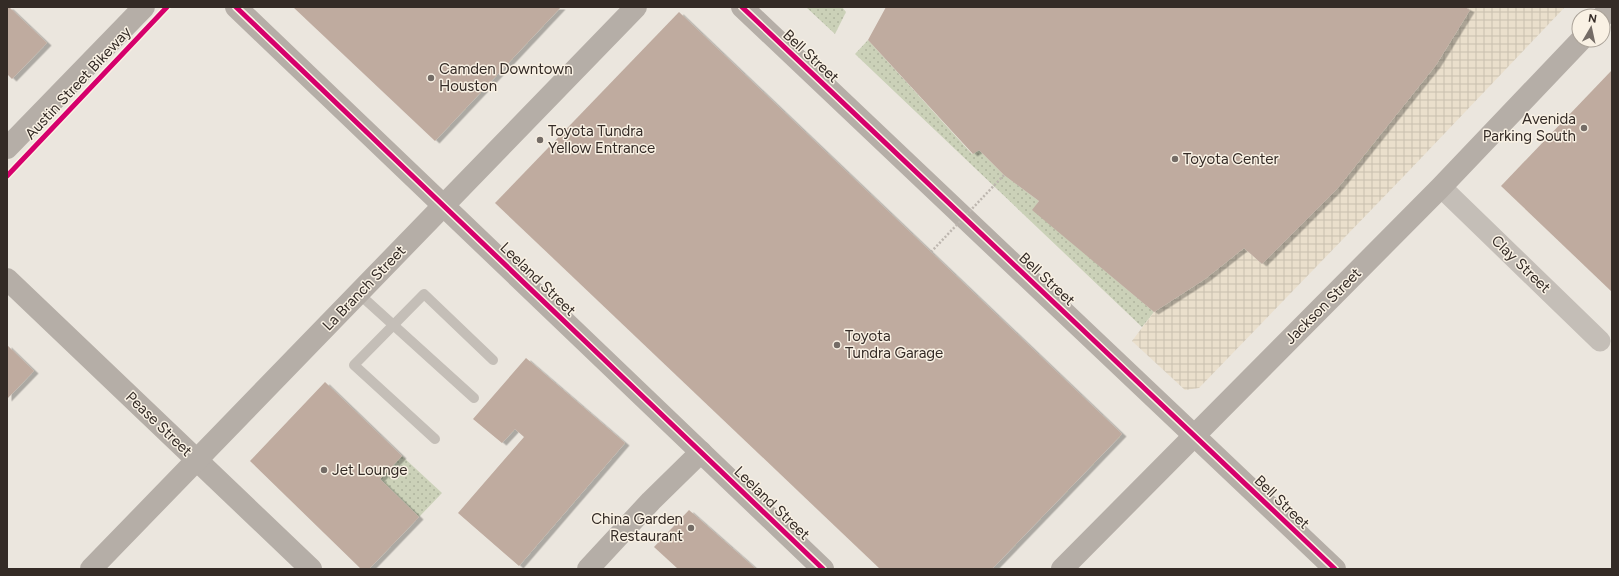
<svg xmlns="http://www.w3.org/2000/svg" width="1619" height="576" font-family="Figtree,sans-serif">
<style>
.garden{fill:url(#garden-dots)}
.plaza{fill:url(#plaza-grid)}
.building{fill:#bfab9f;filter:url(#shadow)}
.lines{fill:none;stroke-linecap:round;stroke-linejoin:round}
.lane{stroke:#c4beb7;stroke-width:10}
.street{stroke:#c4beb7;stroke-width:21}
.secondary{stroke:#b5aea7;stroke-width:22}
.path-bridge{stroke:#bdb6af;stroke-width:2.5;stroke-dasharray:2 2;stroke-linecap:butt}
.cycleway-casing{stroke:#f9f1e4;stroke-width:8}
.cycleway{stroke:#d6006c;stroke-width:5}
.poi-dot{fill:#746c66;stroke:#f9f1e4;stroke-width:1.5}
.labels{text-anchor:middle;stroke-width:3;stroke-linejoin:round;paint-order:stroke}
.street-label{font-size:15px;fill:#342b26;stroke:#f9f1e4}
.poi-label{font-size:15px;fill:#342b26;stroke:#f9f1e4;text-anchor:start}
</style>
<defs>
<pattern id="garden-dots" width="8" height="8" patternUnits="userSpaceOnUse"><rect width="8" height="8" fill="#cbd1b8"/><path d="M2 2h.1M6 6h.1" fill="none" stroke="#afb49e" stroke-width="1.8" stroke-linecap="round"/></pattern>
<pattern id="plaza-grid" width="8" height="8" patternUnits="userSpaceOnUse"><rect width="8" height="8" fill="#eadfcc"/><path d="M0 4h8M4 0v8" fill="none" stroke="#c9c0af"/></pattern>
<filter id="shadow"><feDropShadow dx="4.5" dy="2.5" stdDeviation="0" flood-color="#0004"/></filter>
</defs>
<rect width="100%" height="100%" fill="#ebe6de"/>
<g class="garden">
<polygon points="806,7 842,7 846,12 835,34"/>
<polygon points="868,40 972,154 979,150 1004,175 1039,201 1033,210 1154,312 1142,327 855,54"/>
<polygon points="402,456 442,493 419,517 380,479"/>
</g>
<polygon class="plaza" points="1465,7 1565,7 1404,176 1199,388 1185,390 1132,341 1154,312 1205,279 1244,248 1262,264 1337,189 1436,65 1470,10"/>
<g class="building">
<polygon points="7,7 9,7 47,43 12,79 7,74"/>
<polygon points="293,7 561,7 435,141"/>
<polygon points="886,7 1465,7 1470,10 1436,65 1337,189 1262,264 1244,248 1205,279 1154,312 1032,210 1039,201 1004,175 979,150 973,154 868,40"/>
<polygon points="679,12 1122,434 992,569 880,569 495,203"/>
<polygon points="1612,70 1612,292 1501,186"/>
<polygon points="7,345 34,371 7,399"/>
<polygon points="526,358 625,443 519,566 458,513 524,437 515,429 502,443 473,419"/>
<polygon points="325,382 402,456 380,479 419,517 369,569 361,569 250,461"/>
<polygon points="689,510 756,569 678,569 654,547"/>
</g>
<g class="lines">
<g class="lane">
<polyline points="358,293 474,398"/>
<polyline points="435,439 354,365 424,294 493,360"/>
</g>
<polyline class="street" points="1441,187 1600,341"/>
<g class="secondary">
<polyline points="236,7 823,569"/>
<polyline points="742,7 1335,569"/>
<polyline points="1603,16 1612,7"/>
<polyline points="7,148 144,7"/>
<polyline points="7,279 311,569"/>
<polyline points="91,569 636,7"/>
<polyline points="588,569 651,501 701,452"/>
<polyline points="1062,569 1441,187 1581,40"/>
</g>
<polyline class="path-bridge" points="931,252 1004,175"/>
<defs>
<g id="cycleway">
<polyline points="236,7 823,569"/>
<polyline points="742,7 1335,569"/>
<polyline points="7,176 167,7"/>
</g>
</defs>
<use href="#cycleway" class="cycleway-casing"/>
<use href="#cycleway" class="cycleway"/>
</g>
<g class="poi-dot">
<circle cx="431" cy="78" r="4"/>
<circle cx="1584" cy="128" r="4"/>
<circle cx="540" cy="140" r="4"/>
<circle cx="1175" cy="159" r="4"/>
<circle cx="837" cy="345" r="4"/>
<circle cx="324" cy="470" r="4"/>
<circle cx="691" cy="528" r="4"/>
</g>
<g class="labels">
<g class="street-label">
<text transform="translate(811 56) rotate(43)" y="5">Bell Street</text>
<text transform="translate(78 83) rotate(-47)" y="5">Austin Street Bikeway</text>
<text transform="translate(1521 264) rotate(44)" y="5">Clay Street</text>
<text transform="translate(538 279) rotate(44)" y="5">Leeland Street</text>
<text transform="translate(1047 279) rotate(43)" y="5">Bell Street</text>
<text transform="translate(364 288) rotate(-46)" y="5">La Branch Street</text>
<text transform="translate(1323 306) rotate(-45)" y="5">Jackson Street</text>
<text transform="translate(159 424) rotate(44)" y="5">Pease Street</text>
<text transform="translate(1282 502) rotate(44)" y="5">Bell Street</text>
<text transform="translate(772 503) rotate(44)" y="5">Leeland Street</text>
</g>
<g class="poi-label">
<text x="439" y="74">Camden Downtown<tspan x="439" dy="17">Houston</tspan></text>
<text x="1576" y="124" text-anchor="end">Avenida<tspan x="1576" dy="17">Parking South</tspan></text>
<text x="548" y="136">Toyota Tundra<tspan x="548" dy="17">Yellow Entrance</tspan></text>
<text x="1183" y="164">Toyota Center</text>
<text x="845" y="341">Toyota<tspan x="845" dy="17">Tundra Garage</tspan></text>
<text x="332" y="475">Jet Lounge</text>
<text x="683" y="524" text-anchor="end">China Garden<tspan x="683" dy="17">Restaurant</tspan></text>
</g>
</g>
<rect width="1619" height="576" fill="none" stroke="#342b26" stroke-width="16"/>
<g transform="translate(1591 28) rotate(9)"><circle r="19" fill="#f9f1e4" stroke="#aaa298"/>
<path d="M0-3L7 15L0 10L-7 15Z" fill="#746c66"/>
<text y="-6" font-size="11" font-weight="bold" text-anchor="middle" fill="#342b26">N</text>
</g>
</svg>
